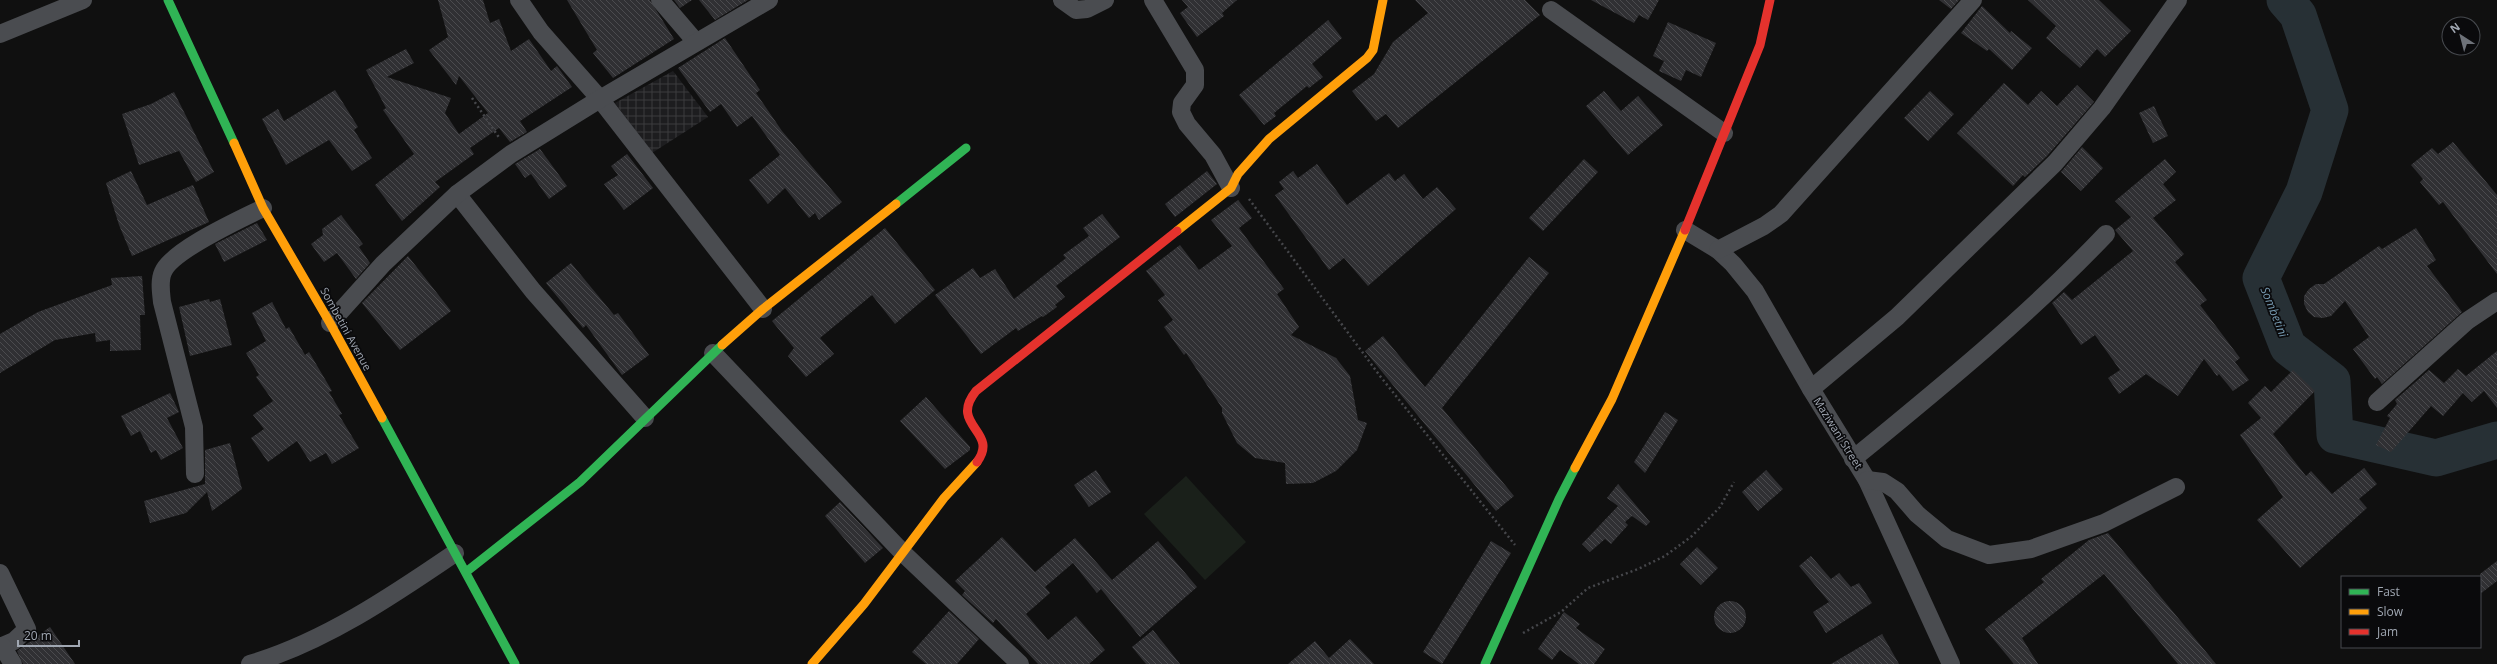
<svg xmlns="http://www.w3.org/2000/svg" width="2497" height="664" font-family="'Open Sans',sans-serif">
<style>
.industrial{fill:url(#industrial-grid)}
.green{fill:#1a201a}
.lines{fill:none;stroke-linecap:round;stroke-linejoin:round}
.river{stroke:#273035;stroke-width:37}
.building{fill:url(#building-back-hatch)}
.path{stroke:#46474b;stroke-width:2.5;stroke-dasharray:2 3;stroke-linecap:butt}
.street{stroke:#4a4c50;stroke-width:18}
.fast{stroke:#30b455;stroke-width:9}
.slow{stroke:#ff9f0a;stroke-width:9}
.jam{stroke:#e5322d;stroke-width:9}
.labels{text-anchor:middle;stroke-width:3.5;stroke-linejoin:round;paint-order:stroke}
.street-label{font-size:11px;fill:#a0a7b2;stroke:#0a0a0c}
.water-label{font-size:12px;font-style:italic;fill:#7598af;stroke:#0a0a0c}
</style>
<defs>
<pattern id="industrial-grid" width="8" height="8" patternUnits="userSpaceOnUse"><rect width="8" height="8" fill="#1d1d1f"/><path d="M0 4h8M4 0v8" fill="none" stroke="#3b3b3d"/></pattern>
<pattern id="building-back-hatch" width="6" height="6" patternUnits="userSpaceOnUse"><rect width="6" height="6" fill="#303033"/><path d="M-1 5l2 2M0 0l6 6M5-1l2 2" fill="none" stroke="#4b4b4e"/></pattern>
</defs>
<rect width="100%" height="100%" fill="#101010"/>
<polygon class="industrial" points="673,71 708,117 652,153 615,103"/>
<polygon class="green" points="1186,476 1246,542 1205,580 1144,514"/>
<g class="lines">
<polyline class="river" points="2285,0 2298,15 2330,110 2304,192 2261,278 2288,347 2332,381 2335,435 2436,458 2497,440"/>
</g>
<g class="building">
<polygon points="438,0 483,0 490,23 499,19 511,51 529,39 551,71 557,66 572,87 520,121 527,132 510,142 499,128 470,148 474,154 435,182 440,187 402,221 375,185 414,154 383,110 386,108 366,70 406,49 414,63 387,77 451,98 445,113 459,134 488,113 459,76 456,85 429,50 448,37"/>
<polygon points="567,0 650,0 674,39 613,78 593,53 597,50"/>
<polygon points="674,0 692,0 680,8"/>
<polygon points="699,0 748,0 715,20"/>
<polygon points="1182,0 1237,0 1222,13 1224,16 1197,37 1180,13 1188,7"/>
<polygon points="1415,0 1525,0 1540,15 1398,128 1386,114 1376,121 1352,91 1374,74 1393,42 1428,13"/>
<polygon points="1591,0 1659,0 1648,20 1639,15 1634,23"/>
<polygon points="1939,0 1959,0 1951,9"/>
<polygon points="2028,0 2099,0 2131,31 2105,57 2097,49 2080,68 2046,38 2056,26"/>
<polygon points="1982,6 2010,33 2011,31 2032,48 2012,70 1989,49 1987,51 1961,33"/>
<polygon points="1328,20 1342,38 1312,64 1323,77 1309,88 1307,86 1274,113 1276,116 1264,125 1239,95"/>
<polygon points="1668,22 1716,43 1701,77 1686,70 1681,81 1659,71 1664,61 1653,56"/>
<polygon points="725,38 760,90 756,93 782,131 842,202 819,220 815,213 809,218 785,188 768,204 749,180 780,155 752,116 737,127 721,104 710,112 678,68"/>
<polygon points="2004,83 2028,105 2041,91 2057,106 2077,85 2094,102 2047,156 2025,177 2023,175 2013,186 1957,133"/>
<polygon points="335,90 358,127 354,130 372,158 352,171 329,140 286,165 262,119 278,109 284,121"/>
<polygon points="1604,91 1621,111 1638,96 1663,125 1628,155 1586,106"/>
<polygon points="1930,91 1954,114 1928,141 1904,118"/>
<polygon points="174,92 214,172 196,182 179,151 139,165 122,114 151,104"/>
<polygon points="2154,106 2168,136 2153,143 2139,113"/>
<polygon points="2453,142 2497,195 2497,274 2443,202 2439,205 2420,182 2423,179 2411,165 2432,148 2438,154"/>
<polygon points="2082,147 2103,168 2081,191 2061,172"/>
<polygon points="540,149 567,186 549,199 531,174 525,178 515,164"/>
<polygon points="627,154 653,188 624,210 604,184 618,175 611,166"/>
<polygon points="1584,159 1598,172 1543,231 1529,218"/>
<polygon points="2165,159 2176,172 2163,184 2176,200 2153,218 2184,254 2175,262 2207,300 2200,305 2240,358 2235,362 2249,380 2233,391 2219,374 2217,376 2204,359 2178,396 2146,374 2119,394 2108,378 2120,370 2095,335 2081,345 2052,303 2064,292 2072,300 2133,251 2115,230 2131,217 2115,201"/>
<polygon points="1317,164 1347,205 1389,173 1395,181 1404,174 1423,199 1437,187 1456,209 1368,286 1344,258 1329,270 1275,195 1284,189 1279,182 1293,171 1298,178"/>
<polygon points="131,171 147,205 193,185 209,222 132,256 119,225 106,183"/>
<polygon points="1207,171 1217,184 1175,217 1165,204"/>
<polygon points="1238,200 1252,218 1239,228 1284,289 1277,294 1299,327 1291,335 1336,358 1350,376 1358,420 1367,423 1357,450 1336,471 1313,483 1286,484 1285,463 1255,458 1237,443 1222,413 1222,408 1186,353 1184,355 1164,327 1173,320 1158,300 1165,295 1146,271 1180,245 1199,270 1232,246 1211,220"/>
<polygon points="1102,214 1120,237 1056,286 1065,297 1055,305 1057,307 1043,317 1042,316 1018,331 1016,328 981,354 935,295 973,268 980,278 995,269 1014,299 1066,258 1063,255 1089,236 1083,228"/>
<polygon points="341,215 363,244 359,247 370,263 356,279 337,253 324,262 311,244 323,235 322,229"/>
<polygon points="257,223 267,240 224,262 215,244"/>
<polygon points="885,228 935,290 895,324 872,295 820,338 834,354 806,377 788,356 794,348 772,321"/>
<polygon points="2416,228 2436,260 2427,266 2462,312 2382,384 2377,377 2375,379 2353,349 2369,337 2345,301 2331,316 2323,318 2314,317 2308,312 2304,304 2304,296 2309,289 2316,284 2324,284 2379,246 2382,249"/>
<polygon points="408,256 451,311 400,350 362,303"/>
<polygon points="1529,257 1549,273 1442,408 1514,496 1496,511 1365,351 1383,336 1425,387"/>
<polygon points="571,263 614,315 618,313 649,355 622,375 586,325 583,328 546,283"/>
<polygon points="142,276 145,315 140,315 141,350 110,351 110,340 96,342 95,333 55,340 0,373 0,334 38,312 112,285 111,278"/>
<polygon points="209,299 210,302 220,299 232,345 190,356 179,307"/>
<polygon points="272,302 286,329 289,327 305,355 309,352 332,391 329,392 342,414 339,415 359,448 332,464 326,453 310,462 297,441 268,462 251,438 264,429 253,415 273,401 256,377 259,375 246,353 266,341 252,313"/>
<polygon points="2497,351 2497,408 2484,391 2472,402 2463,393 2443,416 2431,406 2391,452 2376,445 2390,418 2387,416 2397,404 2395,400 2429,370 2444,383 2458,369 2466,376"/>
<polygon points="2293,370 2315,391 2273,434 2306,476 2311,471 2332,494 2364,468 2377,484 2359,499 2367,508 2300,568 2257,520 2283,497 2240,435 2261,418 2248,403 2265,386 2271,392"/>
<polygon points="170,393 179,412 167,418 183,448 161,460 156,450 151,453 140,431 131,436 121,416"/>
<polygon points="926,397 970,447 970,450 945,469 900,421"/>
<polygon points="1665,412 1678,420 1645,473 1634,462"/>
<polygon points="230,443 242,489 212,511 207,492 186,513 150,523 144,501 205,484 205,450"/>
<polygon points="1096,470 1111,492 1089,507 1074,485"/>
<polygon points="1766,470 1783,489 1758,511 1742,492"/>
<polygon points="1618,484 1650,522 1646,526 1632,516 1625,522 1628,525 1611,544 1605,539 1590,552 1582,544 1618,506 1607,498"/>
<polygon points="840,502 883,548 865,563 825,516"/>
<polygon points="2108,533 2123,551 2216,664 2178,664 2104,574 2022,638 2038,664 2014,664 1985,629 2044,582 2041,579 2089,540"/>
<polygon points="1002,537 1035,572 1075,538 1112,580 1158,541 1197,587 1140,637 1101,589 1097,593 1073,563 1045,587 1050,593 1026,614 1048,640 1076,616 1105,650 1089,664 1038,664 996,619 993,623 962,595 965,591 955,581"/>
<polygon points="1491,541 1511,553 1442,664 1423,652"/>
<polygon points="1697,547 1718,568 1701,585 1680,564"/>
<polygon points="1811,556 1831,579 1839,573 1851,587 1859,583 1872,603 1826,633 1813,612 1829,602 1799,566"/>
<polygon points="2497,561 2497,581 2480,594 2480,574"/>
<circle cx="1730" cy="617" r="16"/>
<polygon points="949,611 979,639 957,664 926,664 912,652"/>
<polygon points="1564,612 1580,624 1576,628 1605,649 1594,664 1579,664 1560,650 1552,660 1538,649"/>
<polygon points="50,627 75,664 23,664 17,651"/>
<polygon points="1153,630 1180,664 1146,664 1132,647"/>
<polygon points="1882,634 1899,664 1831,664"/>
<polygon points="1350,639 1374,664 1288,664 1315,641 1329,658"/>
</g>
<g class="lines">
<g class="path">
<polyline points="472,98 500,139"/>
<polyline points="1249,199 1380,376 1515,545"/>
<polyline points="1523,633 1561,612 1588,588 1638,569 1665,556 1692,536 1720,507 1734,482"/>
</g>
<g class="street">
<polyline points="519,0 541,32 600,99 763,309"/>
<polyline points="660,0 696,42"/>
<polyline points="1062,0 1076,10 1087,9 1105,0"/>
<polyline points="1153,0 1195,70 1195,85 1182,103 1181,112 1187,124 1213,155 1231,188"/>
<polyline points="1551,10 1724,133"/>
<polyline points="0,34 83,0"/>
<polyline points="457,194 533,291 645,418"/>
<polyline points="1685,230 1718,250 1733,264 1755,291 1811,389 1867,480 1951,664"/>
<polyline points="1718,250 1764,226 1781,214 1973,0"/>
<polyline points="330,323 383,264 457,194 511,154 600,99 769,0"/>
<polyline points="713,353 903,553 1020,664"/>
<polyline points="1811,389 1897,317 2055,163 2102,108 2178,0"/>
<polyline points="2377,402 2467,321 2497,301"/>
<path d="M1853,459C1941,387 2028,316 2106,234"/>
<path d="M195,474L194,427L162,302C161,292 159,281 163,272C172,250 241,219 263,208"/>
<polyline points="1867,480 1883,482 1897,491 1917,514 1947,539 1989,555 2031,549 2104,523 2176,487"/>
<polyline points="0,573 27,629 14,641 0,647"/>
<polyline points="2,646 13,664"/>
<path d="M250,664C324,642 392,596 455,553"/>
</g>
<g class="fast">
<polyline points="168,0 234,143"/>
<polyline points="896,204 966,148"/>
<polyline points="382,418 515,664"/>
<polyline points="466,572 580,482 722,345"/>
<polyline points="1485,664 1559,499 1575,468"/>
</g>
<g class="slow">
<polyline points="234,143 263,208 330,323 382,418"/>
<polyline points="1177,231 1231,188 1238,174 1269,139 1367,58 1373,50 1383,0"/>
<polyline points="722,345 763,309 896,204"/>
<polyline points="1575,468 1612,399 1685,230"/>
<polyline points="812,664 864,604 944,498 977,462"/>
</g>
<g class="jam">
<polyline points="1685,230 1760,45 1770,0"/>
<path d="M977,462C1000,431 948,426 976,391L1177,231"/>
</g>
</g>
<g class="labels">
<g class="street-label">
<text transform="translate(346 329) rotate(61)" y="4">Sombetini Avenue</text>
<text transform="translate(1838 433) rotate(58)" y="4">Maziwani Street</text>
</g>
<g class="water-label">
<text transform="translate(2274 312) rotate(68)" y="4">Sombetini</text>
</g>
</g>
<rect x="2341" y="576" width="140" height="72" fill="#0a0a0c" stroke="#46494e"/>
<rect x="2349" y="589" width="20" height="6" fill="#30b455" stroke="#46494e"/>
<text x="2377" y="596" font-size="12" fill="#a0a7b2">Fast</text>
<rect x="2349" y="609" width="20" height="6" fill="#ff9f0a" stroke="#46494e"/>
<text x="2377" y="616" font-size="12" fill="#a0a7b2">Slow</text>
<rect x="2349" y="629" width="20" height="6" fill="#e5322d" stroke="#46494e"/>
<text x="2377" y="636" font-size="12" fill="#a0a7b2">Jam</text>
<g transform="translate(2461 36) rotate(324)"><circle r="19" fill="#0a0a0c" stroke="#46494e"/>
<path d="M0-3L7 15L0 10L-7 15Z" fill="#6e7279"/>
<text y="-6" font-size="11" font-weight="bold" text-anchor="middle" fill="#a0a7b2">N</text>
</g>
<path d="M18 640v6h61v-6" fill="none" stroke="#a0a7b2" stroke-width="2"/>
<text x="24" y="640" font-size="12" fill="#a0a7b2" stroke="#0a0a0c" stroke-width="3" paint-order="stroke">20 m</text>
</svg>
